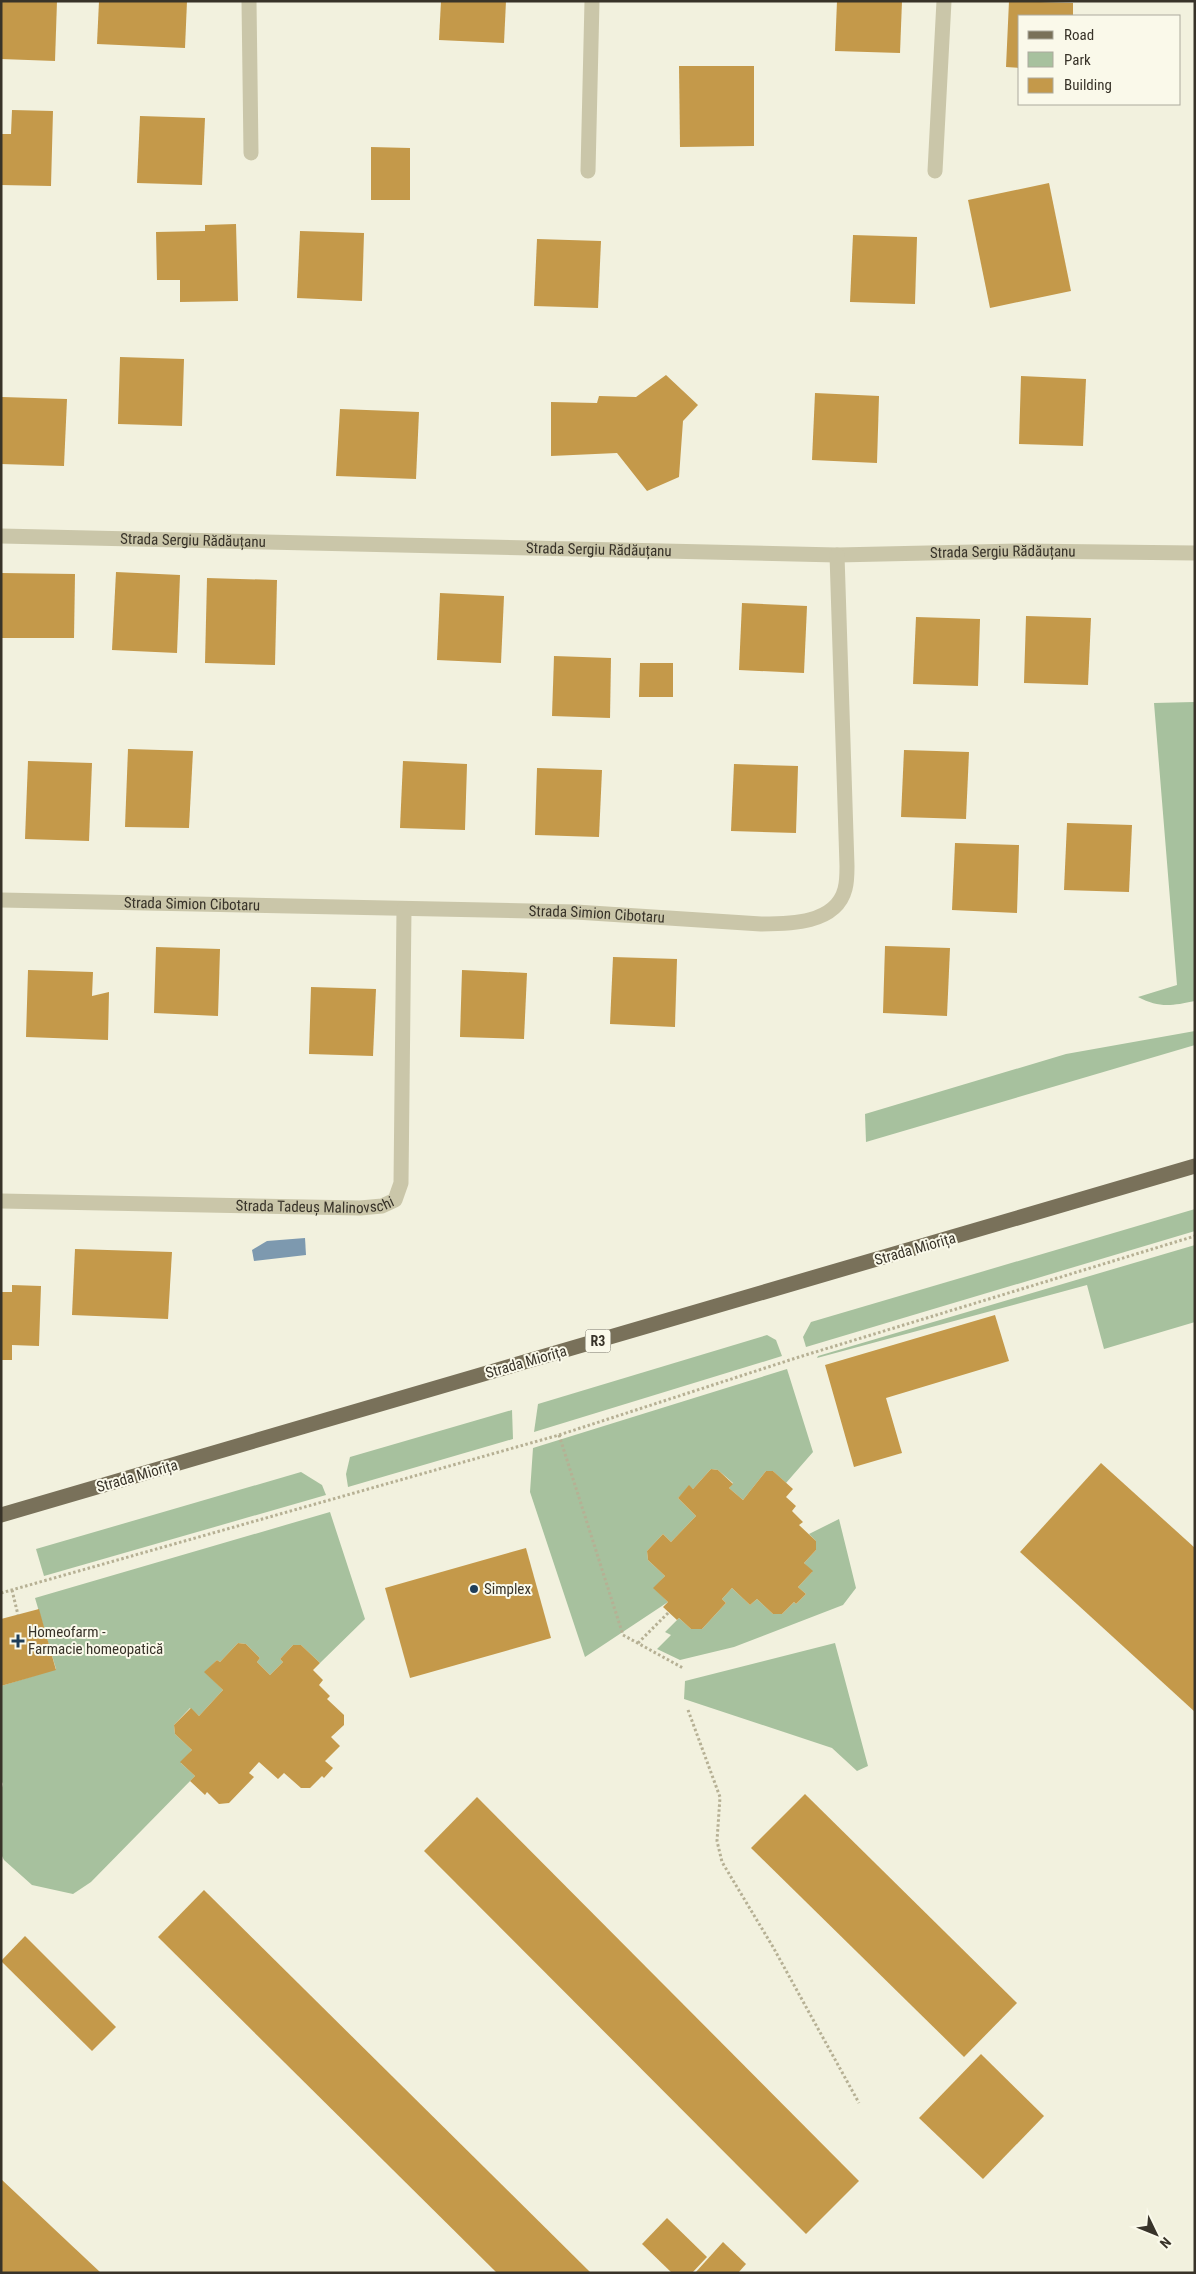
<svg xmlns="http://www.w3.org/2000/svg" width="1196" height="2274" font-family="'Roboto Condensed',sans-serif">
<style>
.green{fill:#a7c19e}
.water{fill:#7d99af}
.building{fill:#c4994a}
.lines{fill:none;stroke-linecap:round;stroke-linejoin:round}
.path{stroke:#b6b094;stroke-width:3;stroke-dasharray:2.5 2.5;stroke-linecap:butt}
.lane{stroke:#cac6a9;stroke-width:15}
.street{stroke:#cac6a9;stroke-width:15}
.primary{stroke:#79715a;stroke-width:15}
.poi-dot{fill:#1f3e59;stroke:#faf9ea;stroke-width:2}
.labels{text-anchor:middle;stroke-width:4;stroke-linejoin:round;paint-order:stroke}
.shield{fill:#faf9ea;stroke:#726e63;stroke-width:1}
.shield-label{font-size:14px;font-weight:bold;fill:#383329}
.street-label{font-size:15px;fill:#383329;stroke:#faf9ea}
.poi-label{font-size:15px;fill:#383329;stroke:#faf9ea;text-anchor:start}
</style>
<rect width="100%" height="100%" fill="#f2f1de"/>
<g class="green">
<path d="M1194,702L1195,1001C1171,1006 1159,1008 1138,997L1177,985L1154,703Z"/>
<polygon points="1195,1031 1195,1045 866,1142 865,1114 1066,1054"/>
<polygon points="1195,1209 1195,1231 806,1347 803,1337 811,1322"/>
<polygon points="1195,1245 1195,1322 1104,1349 1087,1285 817,1358 818,1356"/>
<polygon points="767,1335 776,1340 782,1356 534,1432 538,1404"/>
<polygon points="787,1369 813,1452 786,1483 773,1471 766,1471 743,1500 729,1488 733,1483 718,1470 711,1469 693,1489 689,1486 678,1498 696,1516 671,1542 663,1534 647,1551 648,1560 665,1576 654,1588 668,1602 585,1657 530,1492 533,1448"/>
<polygon points="512,1410 513,1439 348,1487 346,1474 350,1457"/>
<polygon points="301,1472 322,1485 326,1495 44,1576 36,1549"/>
<polygon points="330,1512 365,1619 320,1663 301,1645 293,1645 280,1659 283,1662 270,1675 257,1662 260,1658 246,1644 238,1643 220,1662 217,1660 205,1672 223,1690 199,1716 190,1708 174,1725 175,1734 192,1750 181,1763 195,1776 91,1882 73,1894 32,1885 4,1860 1,1854 1,1791 3,1784 1,1780 1,1686 56,1669 35,1598"/>
<polygon points="839,1519 856,1588 843,1605 734,1647 680,1660 657,1649 671,1635 665,1632 679,1618 691,1629 702,1629 726,1603 722,1599 732,1588 750,1605 757,1599 773,1614 782,1614 794,1602 796,1604 806,1594 798,1587 812,1572 804,1563 816,1550 816,1541 809,1534"/>
<polygon points="835,1643 868,1766 857,1771 832,1748 684,1699 685,1681"/>
</g>
<polygon class="water" points="305,1238 306,1255 254,1261 252,1250 267,1241"/>
<g class="building">
<polygon points="1,1 57,1 55,61 1,59"/>
<polygon points="99,1 187,1 185,48 97,44"/>
<polygon points="441,1 506,1 504,43 439,40"/>
<polygon points="837,1 902,1 900,53 835,51"/>
<polygon points="1009,1 1073,3 1073,16 1020,16 1020,68 1006,67"/>
<polygon points="679,66 754,66 754,146 680,147"/>
<polygon points="12,110 53,111 51,186 1,185 1,134 11,134"/>
<polygon points="140,116 205,118 202,185 137,183"/>
<polygon points="371,147 410,148 410,200 371,200"/>
<polygon points="1049,183 1071,291 990,308 968,200"/>
<polygon points="236,224 238,301 180,302 180,280 157,280 156,232 205,231 205,225"/>
<polygon points="300,231 364,233 362,301 297,298"/>
<polygon points="853,235 917,237 915,304 850,302"/>
<polygon points="537,239 601,241 598,308 534,306"/>
<polygon points="120,357 184,359 182,426 118,424"/>
<polygon points="666,375 698,405 683,421 679,477 647,491 617,453 551,456 551,402 597,403 599,396 636,397"/>
<polygon points="1021,376 1086,379 1083,446 1019,444"/>
<polygon points="815,393 879,396 877,463 812,460"/>
<polygon points="2,397 67,399 64,466 1,464"/>
<polygon points="340,409 419,412 416,479 336,476"/>
<polygon points="116,572 180,575 177,653 112,650"/>
<polygon points="1,573 75,574 74,638 1,638"/>
<polygon points="207,578 277,580 275,665 205,663"/>
<polygon points="440,593 504,596 501,663 437,660"/>
<polygon points="742,603 807,606 804,673 739,670"/>
<polygon points="1026,616 1091,618 1088,685 1024,683"/>
<polygon points="916,617 980,619 978,686 913,684"/>
<polygon points="554,656 611,658 610,718 552,716"/>
<polygon points="640,663 673,663 673,697 639,697"/>
<polygon points="128,749 193,751 189,828 125,827"/>
<polygon points="904,750 969,752 966,819 901,817"/>
<polygon points="28,761 92,763 89,841 25,839"/>
<polygon points="403,761 467,764 465,830 400,828"/>
<polygon points="734,764 798,766 796,833 731,831"/>
<polygon points="537,768 602,770 599,837 535,835"/>
<polygon points="1067,823 1132,825 1129,892 1064,890"/>
<polygon points="955,843 1019,845 1017,913 952,910"/>
<polygon points="885,946 950,948 947,1016 883,1013"/>
<polygon points="156,947 220,949 218,1016 154,1013"/>
<polygon points="613,957 677,959 675,1027 610,1024"/>
<polygon points="28,970 93,972 92,996 109,992 108,1040 26,1037"/>
<polygon points="462,970 527,973 524,1039 460,1037"/>
<polygon points="311,987 376,989 373,1056 309,1054"/>
<polygon points="75,1249 172,1252 168,1319 72,1315"/>
<polygon points="12,1285 41,1286 39,1346 12,1345 12,1360 1,1360 1,1292 12,1292"/>
<polygon points="995,1315 1009,1361 886,1398 902,1453 854,1467 825,1365"/>
<polygon points="1101,1463 1195,1548 1195,1712 1020,1552"/>
<polygon points="711,1469 718,1470 733,1484 729,1488 743,1500 766,1471 773,1471 793,1489 786,1497 796,1506 792,1511 803,1522 799,1525 816,1541 816,1550 804,1563 813,1571 798,1587 806,1594 796,1604 794,1602 782,1614 773,1614 757,1599 750,1605 732,1588 722,1599 726,1603 702,1629 691,1629 679,1618 677,1620 663,1607 668,1602 653,1588 665,1576 648,1560 647,1551 663,1534 671,1542 696,1516 678,1498 689,1485 693,1489"/>
<polygon points="526,1548 551,1638 410,1678 385,1588"/>
<polygon points="39,1609 56,1670 1,1686 1,1619"/>
<polygon points="238,1643 246,1644 260,1658 257,1662 270,1675 283,1662 280,1659 293,1645 301,1645 320,1663 313,1670 323,1680 319,1685 330,1696 327,1699 344,1715 344,1725 331,1737 340,1746 325,1761 333,1768 324,1778 322,1776 310,1788 301,1788 284,1773 278,1779 259,1762 249,1773 254,1777 229,1803 219,1804 207,1792 205,1795 190,1781 195,1776 180,1762 192,1750 175,1734 174,1725 191,1708 199,1716 223,1690 204,1672 217,1660 220,1662"/>
<polygon points="805,1794 1017,2003 964,2057 751,1848"/>
<polygon points="477,1797 859,2181 806,2234 424,1851"/>
<polygon points="204,1890 591,2273 497,2273 158,1937"/>
<polygon points="25,1936 116,2027 92,2051 1,1961"/>
<polygon points="981,2054 1044,2116 983,2179 919,2118"/>
<polygon points="1,2179 101,2273 1,2273"/>
<polygon points="667,2218 707,2257 692,2273 672,2273 642,2244"/>
<polygon points="723,2242 746,2264 738,2273 695,2273"/>
</g>
<g class="lines">
<g class="path">
<polyline points="559,1435 623,1635 683,1668"/>
<polyline points="12,1590 18,1615"/>
<polyline points="1,1593 559,1435 799,1357 1195,1236"/>
<polyline points="638,1643 669,1612"/>
<polyline points="688,1710 720,1797 717,1841 722,1862 773,1947 859,2103"/>
</g>
<g class="lane">
<polyline points="249,1 251,153"/>
<polyline points="588,171 592,1"/>
<polyline points="935,171 944,1"/>
</g>
<g class="street">
<path id="s1" d="M1,536L837,555L1021,551L1195,553"/>
<path id="s2" d="M1,900L576,912L761,924C789,924 836,924 845,889C847,882 847,873 847,866L837,555"/>
<path id="s3" d="M1,1201L360,1208L382,1206L395,1200L401,1183L404,909"/>
</g>
<polyline class="primary" points="1,1515 1195,1166"/>
</g>
<g class="poi-dot">
<circle cx="474" cy="1589" r="5"/>
<path d="M15.5 1633.5h5v5h5v5h-5v5h-5v-5h-5v-5h5z"/>
</g>
<g class="labels">
<rect class="shield" x="585.5" y="1329.5" width="25" height="23" rx="4"/>
<g class="shield-label">
<text x="598" y="1346">R3</text>
</g>
<g class="street-label">
<text dy="5" stroke="none"><textPath href="#s1" startOffset="192">Strada Sergiu Rădăuțanu</textPath></text>
<text dy="5" stroke="none"><textPath href="#s1" startOffset="598">Strada Sergiu Rădăuțanu</textPath></text>
<text dy="5" stroke="none"><textPath href="#s1" startOffset="1002">Strada Sergiu Rădăuțanu</textPath></text>
<text dy="5" stroke="none"><textPath href="#s2" startOffset="191">Strada Simion Cibotaru</textPath></text>
<text dy="5" stroke="none"><textPath href="#s2" startOffset="596">Strada Simion Cibotaru</textPath></text>
<text dy="5" stroke="none"><textPath href="#s3" startOffset="314">Strada Tadeuș Malinovschi</textPath></text>
<text transform="translate(915 1249) rotate(-16)" y="5">Strada Miorița</text>
<text transform="translate(526 1362) rotate(-16)" y="5">Strada Miorița</text>
<text transform="translate(137 1476) rotate(-16)" y="5">Strada Miorița</text>
</g>
<g class="poi-label">
<text x="484" y="1594">Simplex</text>
<text x="28" y="1637">Homeofarm -<tspan x="28" dy="17">Farmacie homeopatică</tspan></text>
</g>
</g>
<rect width="1196" height="2274" fill="none" stroke="#383329" stroke-width="5"/>
<rect x="1018" y="15" width="162" height="90" fill="#faf9ea" stroke="#acaa9d"/>
<rect x="1028" y="31" width="25" height="8" fill="#79715a" stroke="#acaa9d"/>
<text x="1064" y="40" font-size="15" fill="#383329">Road</text>
<rect x="1028" y="52" width="25" height="15" fill="#a7c19e" stroke="#acaa9d"/>
<text x="1064" y="65" font-size="15" fill="#383329">Park</text>
<rect x="1028" y="78" width="25" height="15" fill="#c4994a" stroke="#acaa9d"/>
<text x="1064" y="90" font-size="15" fill="#383329">Building</text>
<g transform="translate(1156 2234) rotate(133)" stroke="#faf9ea" stroke-width="4" paint-order="stroke">
<path d="M0-4L9 19L0 12L-9 19Z" fill="#383329"/>
<text y="-8" font-size="14" font-weight="bold" text-anchor="middle" fill="#383329">N</text>
</g>
</svg>
